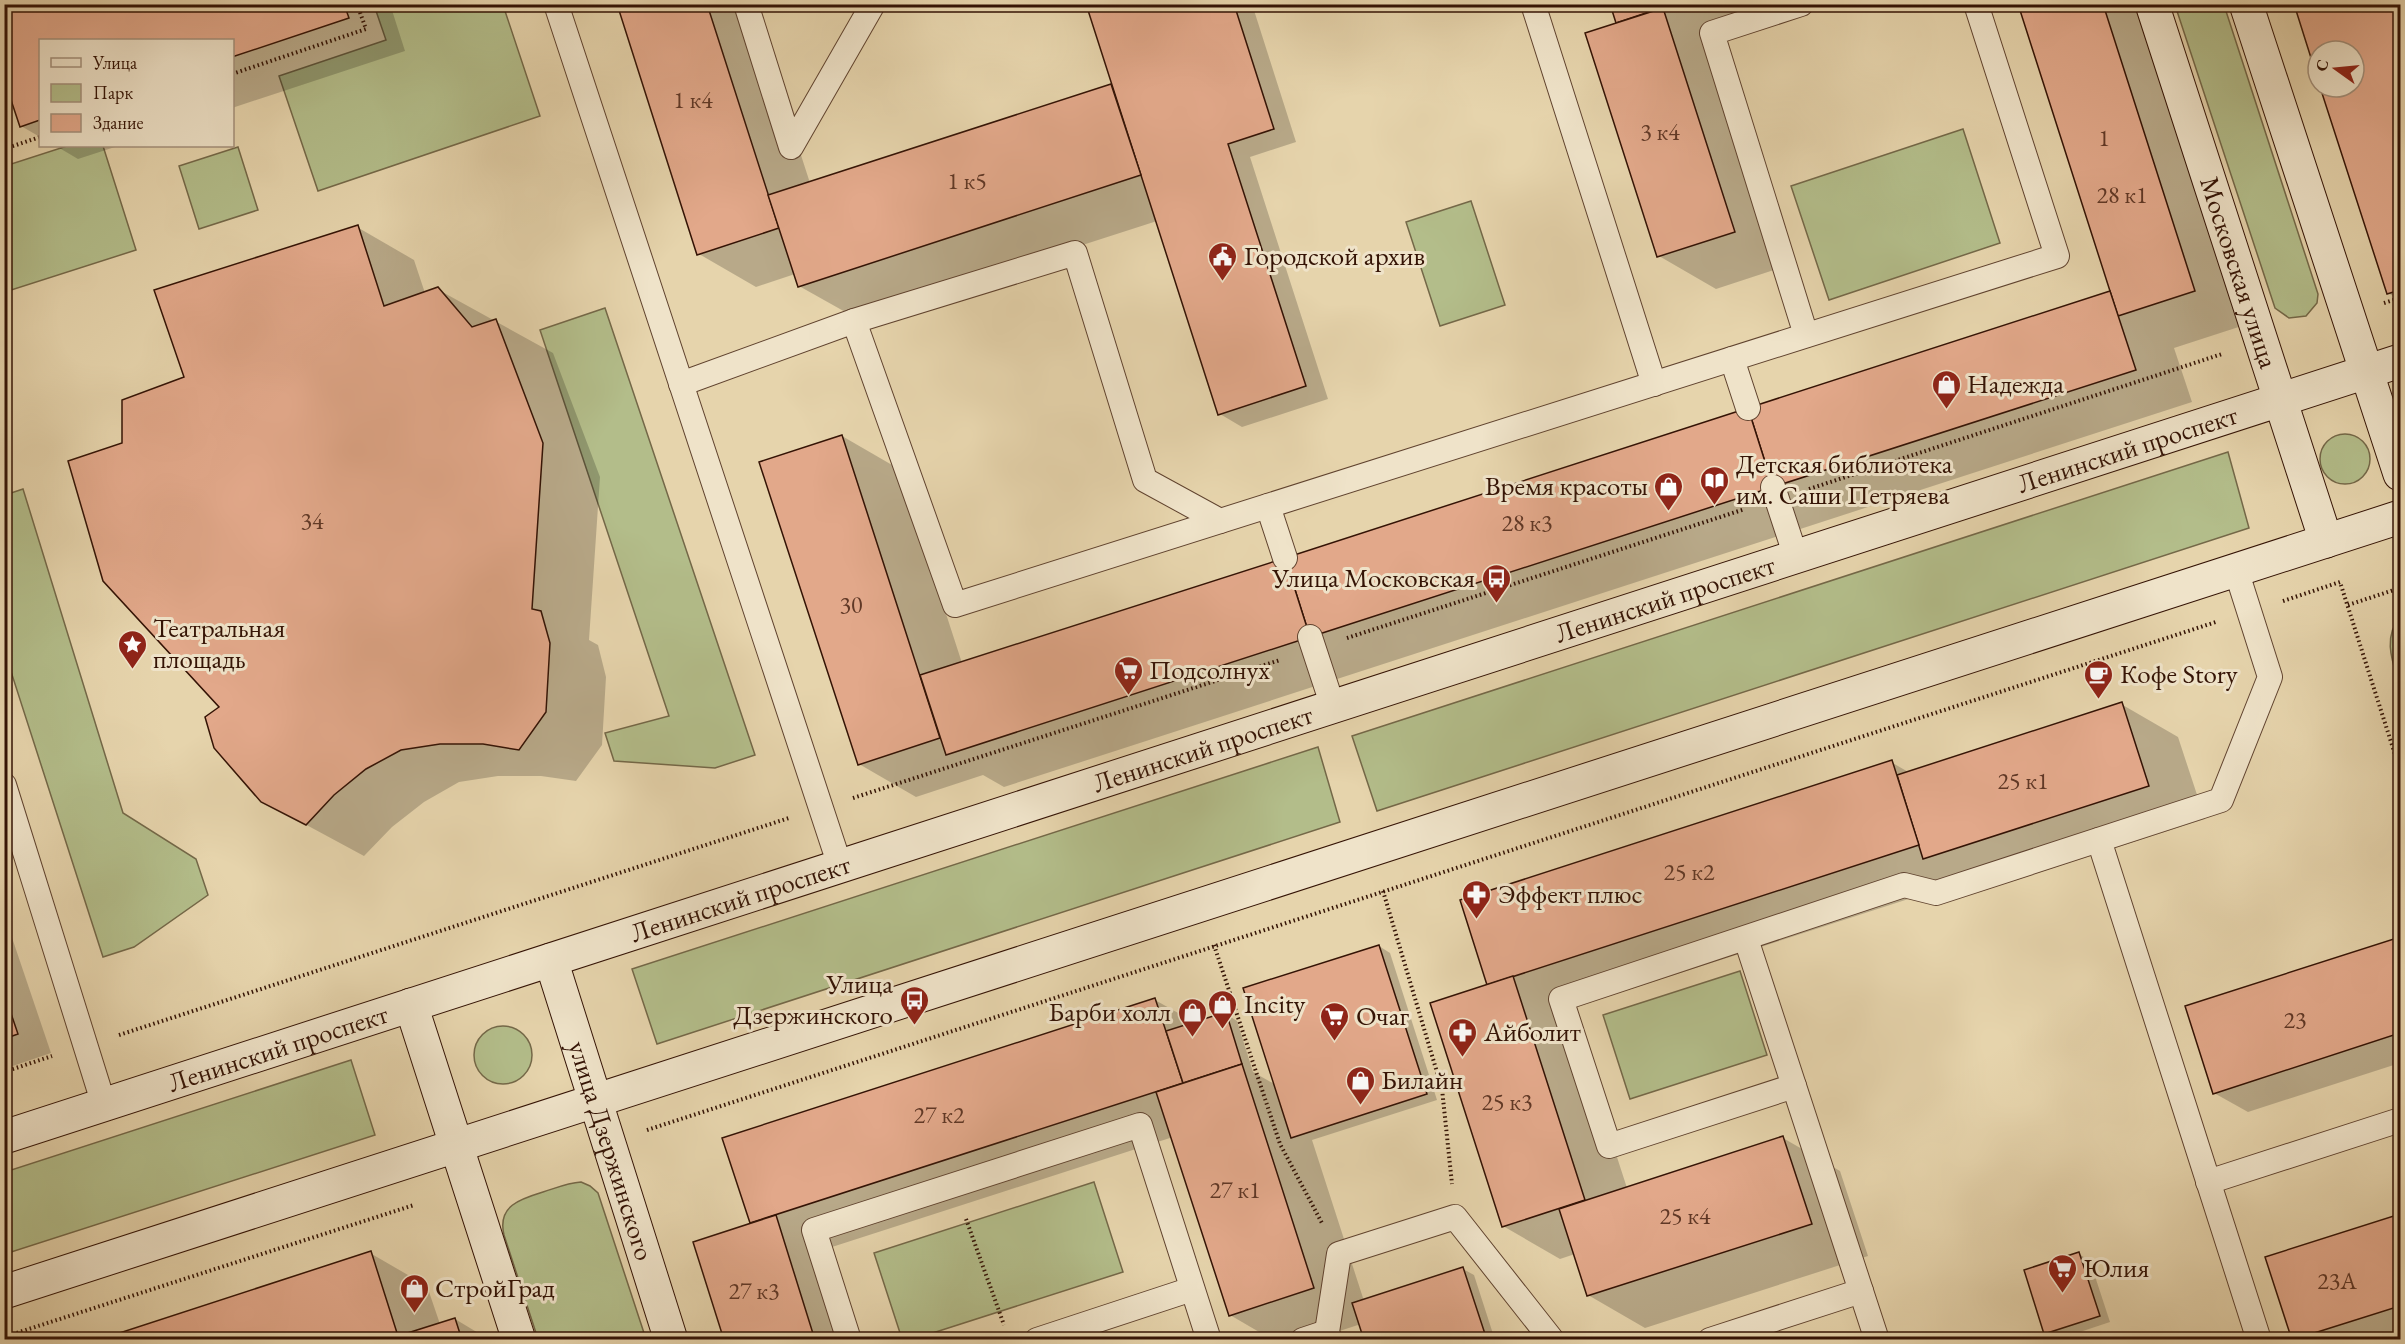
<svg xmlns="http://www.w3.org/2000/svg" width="2405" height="1344" font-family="'EB Garamond',serif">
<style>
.green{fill:#b3bd8a;stroke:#746848;stroke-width:1.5}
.shadow{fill:#0003}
.building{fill:#e2a88a;stroke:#341305;stroke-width:1.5}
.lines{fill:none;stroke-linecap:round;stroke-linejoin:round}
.lane-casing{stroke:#60432f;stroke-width:26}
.secondary-casing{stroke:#341305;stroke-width:35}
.path{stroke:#341305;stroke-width:4;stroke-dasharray:1.5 3;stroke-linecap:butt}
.lane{stroke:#efe3c9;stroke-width:24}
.secondary{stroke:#efe3c9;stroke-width:33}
.labels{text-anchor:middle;stroke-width:6;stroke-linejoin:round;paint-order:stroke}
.number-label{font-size:24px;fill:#603826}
.poi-label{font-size:27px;fill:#341305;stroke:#efe3c9;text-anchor:start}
.street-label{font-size:27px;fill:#341305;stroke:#efe3c9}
</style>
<rect width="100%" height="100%" fill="#e6d4ac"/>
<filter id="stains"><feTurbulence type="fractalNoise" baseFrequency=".00333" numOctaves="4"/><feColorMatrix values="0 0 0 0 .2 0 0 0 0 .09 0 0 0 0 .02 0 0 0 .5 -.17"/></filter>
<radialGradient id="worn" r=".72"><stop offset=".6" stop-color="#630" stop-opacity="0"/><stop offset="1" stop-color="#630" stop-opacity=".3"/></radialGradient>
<g class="green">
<polygon points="374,5 503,5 540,116 318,191 279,76 386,40"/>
<polygon points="2175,5 2224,5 2318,294 2317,303 2306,316 2289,318 2275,308"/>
<polygon points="1963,129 2000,243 1829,300 1791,186"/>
<polygon points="67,146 103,146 136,250 5,292 5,166"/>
<polygon points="238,147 258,210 199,229 179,166"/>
<polygon points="1471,201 1505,305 1440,326 1406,222"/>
<polygon points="605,308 755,755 715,768 614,761 605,733 669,716 540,330"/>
<circle cx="2345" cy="459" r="25"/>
<polygon points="2228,452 2249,528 1377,811 1352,736"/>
<polygon points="23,489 123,813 196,859 208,895 134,947 103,957 5,653 5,495"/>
<path d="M2400,617V687C2393,663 2382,638 2400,617Z"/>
<polygon points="1318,747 1340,822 657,1044 632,969"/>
<polygon points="1740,971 1767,1055 1630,1099 1603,1015"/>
<circle cx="503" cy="1055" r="29"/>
<polygon points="351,1060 375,1135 5,1254 5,1172"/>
<path d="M581,1182L590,1186L598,1193L646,1339H538L504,1235C497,1206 520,1199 543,1192C556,1188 567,1183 581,1182Z"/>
<polygon points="1094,1182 1123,1272 914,1339 902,1339 874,1253"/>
</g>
<g class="shadow">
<polygon points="24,4 390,4 405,51 232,108 232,40 40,40 40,137 21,126"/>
<polygon points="618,4 752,4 810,183 1111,86 1114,88 1088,4 1252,4 1296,142 1250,157 1328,399 1242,427 1220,414 1157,221 856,318 799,286 795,274 756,287 699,254"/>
<polygon points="1611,4 1830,4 1719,40 1792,264 1716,289 1659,256 1618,24"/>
<polygon points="2019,4 2149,4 2251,323 2174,348 2192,402 1004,787 983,775 916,797 859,764 842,436 899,469 962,663 2112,292"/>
<polygon points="2295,4 2400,4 2400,300 2388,293 2322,87 2354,87 2354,51 2318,51 2318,75"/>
<polygon points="56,146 118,146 78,159"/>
<polygon points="357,227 414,260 425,293 437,289 553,353 600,477 589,640 598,645 606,677 602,745 576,781 541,776 498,776 459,782 424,802 392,827 364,856 262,801 222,707 123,444 186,378"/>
<polygon points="2121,704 2178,737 2205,819 1982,891 1964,881 1569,1009 1627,1188 1783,1138 1840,1171 1868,1256 1645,1328 1588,1295 1575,1254 1560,1259 1503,1226 1489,986 1891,762 1910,773"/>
<polygon points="4,914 51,1053 4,1069"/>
<polygon points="2400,938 2400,1063 2248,1112 2214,1093 2187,1007"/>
<polygon points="1379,946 1390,953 1437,1100 1312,1140 1364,1301 1463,1269 1474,1275 1495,1340 1366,1340 1361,1324 1312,1340 1273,1340 1230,1315 1173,1137 832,1247 861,1340 726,1340 752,1224 724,1139 1155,1000 1196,1023 1226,1014 1237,1021 1253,1072 1276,1085"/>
<polygon points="2400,1215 2400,1335 2388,1340 2293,1340 2267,1258"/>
<polygon points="370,1253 427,1286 440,1324 455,1319 490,1340 103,1340"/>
<polygon points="2079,1254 2090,1261 2110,1322 2056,1340 2045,1333"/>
<polygon points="1536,1335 1544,1340 1522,1340"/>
</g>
<g class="building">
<polygon points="19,4 344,4 349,18 232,57 232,40 40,40 40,120 20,127 4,79 4,9"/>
<polygon points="617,4 707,4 779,228 697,255"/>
<polygon points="1086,4 1234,4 1274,129 1228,144 1306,386 1218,415"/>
<polygon points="1610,4 1673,4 1616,23"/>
<polygon points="2018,4 2103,4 2195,291 2118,316"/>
<polygon points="2294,4 2400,4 2400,290 2387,294 2320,87 2354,87 2354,51 2318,51 2318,80"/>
<polygon points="1663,8 1735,232 1657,257 1585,33"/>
<polygon points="1111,84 1141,175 798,287 768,195"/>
<polygon points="358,225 384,306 438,287 472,327 496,319 543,443 532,609 541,611 550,643 546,712 519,750 483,744 440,744 401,750 366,769 334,795 306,825 261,802 214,748 205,717 219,707 103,581 68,461 122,443 122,400 184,377 154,290"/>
<polygon points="2110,291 2136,370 1773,487 1748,408"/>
<polygon points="1748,408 1773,487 1310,637 1285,558"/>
<polygon points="842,435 940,738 858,765 759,462"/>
<polygon points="1285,558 1310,637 946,755 920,675"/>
<polygon points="2122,702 2149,786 1923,859 1897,775"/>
<polygon points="1892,760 1919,845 1487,985 1460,900"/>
<polygon points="2400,937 2400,1033 2213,1094 2185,1006"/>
<polygon points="1379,945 1427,1094 1291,1138 1243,988"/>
<polygon points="1513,976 1585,1200 1502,1227 1430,1003"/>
<polygon points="4,993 18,1034 4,1039"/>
<polygon points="1155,998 1183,1083 750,1223 722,1138"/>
<polygon points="1226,1012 1242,1064 1183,1083 1166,1031"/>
<polygon points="1242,1064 1314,1288 1229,1316 1156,1092"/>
<polygon points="1783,1136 1812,1224 1587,1296 1559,1209"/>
<polygon points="2400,1214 2400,1306 2292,1340 2265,1257"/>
<polygon points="776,1215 815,1340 724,1340 693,1242"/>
<polygon points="371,1251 398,1336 386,1340 98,1340"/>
<polygon points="2079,1252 2100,1316 2044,1334 2024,1270"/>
<polygon points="1463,1267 1487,1340 1364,1340 1352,1303"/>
<polygon points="455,1318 462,1340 386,1340 398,1336"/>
</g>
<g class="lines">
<defs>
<g id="lane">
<polyline points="556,4 840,866"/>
<polyline points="746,4 791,147 873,4"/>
<polyline points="1533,4 1654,384"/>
<polyline points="1801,4 1712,33 1806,335"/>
<polyline points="854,321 955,605 2057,256 1976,4"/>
<polyline points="1732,359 1748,408"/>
<polyline points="681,384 854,321 1075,253 1145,480 1220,521"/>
<polyline points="1773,487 1796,557"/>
<polyline points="1268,506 1285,558"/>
<polyline points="1310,637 1333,707"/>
<polyline points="4,785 104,1105"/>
<polyline points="2099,840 2259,1340"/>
<polyline points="1746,939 1877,1340"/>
<polyline points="1794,1086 1609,1146 1561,999 1904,885 1936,893 2221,800 2270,677 2236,570"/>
<polyline points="2208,1182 2400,1120"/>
<polyline points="849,1340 814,1230 1140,1125 1209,1340"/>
<polyline points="1037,1340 1192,1289"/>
<polyline points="1303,1340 1327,1332"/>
<polyline points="1330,1340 1327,1332 1339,1254 1455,1217 1552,1340"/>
<polyline points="1710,1340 1861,1291"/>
</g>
<g id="secondary">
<path id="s1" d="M2152,4L2326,541"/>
<polyline points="2246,4 2400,474"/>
<path id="s2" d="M551,960L671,1340"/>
<polyline points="411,1005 519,1340"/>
<path id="s3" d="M4,1137L2400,361"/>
<polyline points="4,1292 2400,517"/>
</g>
</defs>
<use href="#lane" class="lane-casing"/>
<use href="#secondary" class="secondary-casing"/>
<g class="path">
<polyline points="232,74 366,29 357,4"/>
<polyline points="4,149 40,137"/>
<polyline points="2384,303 2400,298"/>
<polyline points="1809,489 2222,354"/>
<polyline points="2283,601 2340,582 2400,770"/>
<polyline points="2348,605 2400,588"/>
<polyline points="1347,638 1745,509"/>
<polyline points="853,798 1280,660"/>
<polyline points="1383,891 1442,1089 1452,1184"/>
<polyline points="1214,945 1280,1144 1323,1225"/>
<polyline points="119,1035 789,818"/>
<polyline points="4,1072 52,1056"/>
<polyline points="647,1130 2216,622"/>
<polyline points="966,1219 1004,1325"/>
<polyline points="4,1337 414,1205"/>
</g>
<use href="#lane" class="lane"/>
<use href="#secondary" class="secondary"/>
</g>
<defs>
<symbol id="civic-pin" viewBox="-11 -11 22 30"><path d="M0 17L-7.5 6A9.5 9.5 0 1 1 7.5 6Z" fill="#8f2418" stroke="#efe3c9"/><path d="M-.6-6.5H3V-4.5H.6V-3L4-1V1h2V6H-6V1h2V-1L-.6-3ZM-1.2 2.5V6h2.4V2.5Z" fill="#fff"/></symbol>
<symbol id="shop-pin" viewBox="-11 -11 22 30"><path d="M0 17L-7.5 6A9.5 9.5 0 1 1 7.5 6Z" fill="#8f2418" stroke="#efe3c9"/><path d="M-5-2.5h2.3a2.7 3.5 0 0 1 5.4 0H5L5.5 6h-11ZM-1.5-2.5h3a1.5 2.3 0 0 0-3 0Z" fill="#fff"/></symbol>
<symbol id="library-pin" viewBox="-11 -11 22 30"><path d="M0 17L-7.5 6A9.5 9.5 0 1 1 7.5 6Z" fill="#8f2418" stroke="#efe3c9"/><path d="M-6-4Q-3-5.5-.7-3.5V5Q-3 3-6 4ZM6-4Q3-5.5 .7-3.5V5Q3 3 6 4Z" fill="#fff"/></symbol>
<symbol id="bus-pin" viewBox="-11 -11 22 30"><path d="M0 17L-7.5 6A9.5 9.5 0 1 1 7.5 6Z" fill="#8f2418" stroke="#efe3c9"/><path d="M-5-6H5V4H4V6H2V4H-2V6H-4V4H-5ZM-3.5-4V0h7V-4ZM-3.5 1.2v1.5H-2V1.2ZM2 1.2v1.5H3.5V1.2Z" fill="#fff"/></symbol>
<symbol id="sight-pin" viewBox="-11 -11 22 30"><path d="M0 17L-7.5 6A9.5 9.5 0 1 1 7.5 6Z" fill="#8f2418" stroke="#efe3c9"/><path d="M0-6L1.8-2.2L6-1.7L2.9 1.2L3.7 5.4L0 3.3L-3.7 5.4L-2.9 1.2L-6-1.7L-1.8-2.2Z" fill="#fff"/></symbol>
<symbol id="supermarket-pin" viewBox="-11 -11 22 30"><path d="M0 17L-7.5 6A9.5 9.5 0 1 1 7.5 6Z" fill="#8f2418" stroke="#efe3c9"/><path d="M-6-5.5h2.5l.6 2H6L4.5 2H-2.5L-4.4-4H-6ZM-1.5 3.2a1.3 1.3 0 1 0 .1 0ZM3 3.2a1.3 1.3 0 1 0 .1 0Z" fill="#fff"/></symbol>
<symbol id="cafe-pin" viewBox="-11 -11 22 30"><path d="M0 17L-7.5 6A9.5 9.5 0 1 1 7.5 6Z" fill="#8f2418" stroke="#efe3c9"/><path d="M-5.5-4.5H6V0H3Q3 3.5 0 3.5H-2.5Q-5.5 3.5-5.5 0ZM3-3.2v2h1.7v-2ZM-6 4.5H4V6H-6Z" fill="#fff"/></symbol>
<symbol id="pharmacy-pin" viewBox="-11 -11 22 30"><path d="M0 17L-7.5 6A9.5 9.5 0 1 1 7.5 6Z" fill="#8f2418" stroke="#efe3c9"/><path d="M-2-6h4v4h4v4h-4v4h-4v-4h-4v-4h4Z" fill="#fff"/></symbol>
</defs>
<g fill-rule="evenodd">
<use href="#civic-pin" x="1206" y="240" width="33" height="45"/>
<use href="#shop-pin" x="1930" y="368" width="33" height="45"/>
<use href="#library-pin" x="1698" y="464" width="33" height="45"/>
<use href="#shop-pin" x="1652" y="470" width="33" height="45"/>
<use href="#bus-pin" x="1480" y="562" width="33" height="45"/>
<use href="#sight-pin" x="116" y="628" width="33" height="45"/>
<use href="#supermarket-pin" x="1112" y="654" width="33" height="45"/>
<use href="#cafe-pin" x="2082" y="658" width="33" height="45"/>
<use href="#pharmacy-pin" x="1460" y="878" width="33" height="45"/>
<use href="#bus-pin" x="898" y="984" width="33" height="45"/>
<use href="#shop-pin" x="1206" y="988" width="33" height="45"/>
<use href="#shop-pin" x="1176" y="996" width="33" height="45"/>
<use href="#supermarket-pin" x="1318" y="1000" width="33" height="45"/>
<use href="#pharmacy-pin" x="1446" y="1016" width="33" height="45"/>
<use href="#shop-pin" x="1344" y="1064" width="33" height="45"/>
<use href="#supermarket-pin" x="2046" y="1252" width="33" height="45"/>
<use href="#shop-pin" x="398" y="1272" width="33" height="45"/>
</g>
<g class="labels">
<g class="number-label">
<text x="693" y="108">1 к4</text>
<text x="1660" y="140">3 к4</text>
<text x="2104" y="146">1</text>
<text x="967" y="189">1 к5</text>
<text x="2122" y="203">28 к1</text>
<text x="312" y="529">34</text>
<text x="1527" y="531">28 к3</text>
<text x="851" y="613">30</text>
<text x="2023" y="789">25 к1</text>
<text x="1689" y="880">25 к2</text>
<text x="2295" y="1028">23</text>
<text x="1507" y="1110">25 к3</text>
<text x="939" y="1123">27 к2</text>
<text x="1235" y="1198">27 к1</text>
<text x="1685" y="1224">25 к4</text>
<text x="2337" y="1289">23А</text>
<text x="754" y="1299">27 к3</text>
</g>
<g class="poi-label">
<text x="1244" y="265">Городской архив</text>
<text x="1967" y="393">Надежда</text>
<text x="1736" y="473">Детская библиотека<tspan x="1736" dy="31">им. Саши Петряева</tspan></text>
<text x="1648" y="495" text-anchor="end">Время красоты</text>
<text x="1475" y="587" text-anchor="end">Улица Московская</text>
<text x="153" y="637">Театральная<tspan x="153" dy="31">площадь</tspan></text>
<text x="1149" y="679">Подсолнух</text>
<text x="2120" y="683">Кофе Story</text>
<text x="1498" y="903">Эффект плюс</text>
<text x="893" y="993" text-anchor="end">Улица<tspan x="893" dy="31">Дзержинского</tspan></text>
<text x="1244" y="1013">Incity</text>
<text x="1171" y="1021" text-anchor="end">Барби холл</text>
<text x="1356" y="1025">Очаг</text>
<text x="1484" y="1041">Айболит</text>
<text x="1381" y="1089">Билайн</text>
<text x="2083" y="1277">Юлия</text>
<text x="435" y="1297">СтройГрад</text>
</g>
<g class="street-label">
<text dy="9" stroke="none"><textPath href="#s1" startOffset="282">Московская улица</textPath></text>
<text dy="9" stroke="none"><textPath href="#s3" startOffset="2232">Ленинский проспект</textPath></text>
<text dy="9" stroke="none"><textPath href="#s3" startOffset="1746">Ленинский проспект</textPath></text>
<text dy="9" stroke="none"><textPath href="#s3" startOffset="1260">Ленинский проспект</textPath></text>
<text dy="9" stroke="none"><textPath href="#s3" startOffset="774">Ленинский проспект</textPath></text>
<text dy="9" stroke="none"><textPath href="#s3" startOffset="288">Ленинский проспект</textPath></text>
<text dy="9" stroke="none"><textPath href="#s2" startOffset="200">улица Дзержинского</textPath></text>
</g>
</g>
<rect width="2405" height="1344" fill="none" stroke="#e6d4ac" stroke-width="24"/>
<rect x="6" y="6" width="2393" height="1332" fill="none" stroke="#341305" stroke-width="3"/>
<rect x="12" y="12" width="2381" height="1320" fill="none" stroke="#341305" stroke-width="1.5"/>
<rect x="39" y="39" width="195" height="108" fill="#efe3c9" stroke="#a4907b" stroke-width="1.5"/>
<rect x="51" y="58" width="30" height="9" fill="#efe3c9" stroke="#a4907b" stroke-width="1.5"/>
<text x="93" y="69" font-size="18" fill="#341305">Улица</text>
<rect x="51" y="84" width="30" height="18" fill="#b3bd8a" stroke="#a4907b" stroke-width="1.5"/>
<text x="93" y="99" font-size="18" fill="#341305">Парк</text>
<rect x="51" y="114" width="30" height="18" fill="#e2a88a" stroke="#a4907b" stroke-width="1.5"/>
<text x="93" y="129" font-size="18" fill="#341305">Здание</text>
<g transform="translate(2336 69) rotate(285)"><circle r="28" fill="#efe3c9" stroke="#a4907b" stroke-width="1.5"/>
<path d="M0-4.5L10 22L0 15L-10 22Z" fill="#8f2418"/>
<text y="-9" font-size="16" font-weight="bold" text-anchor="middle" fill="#341305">С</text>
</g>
<rect width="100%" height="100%" filter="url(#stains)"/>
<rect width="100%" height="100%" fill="url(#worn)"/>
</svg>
